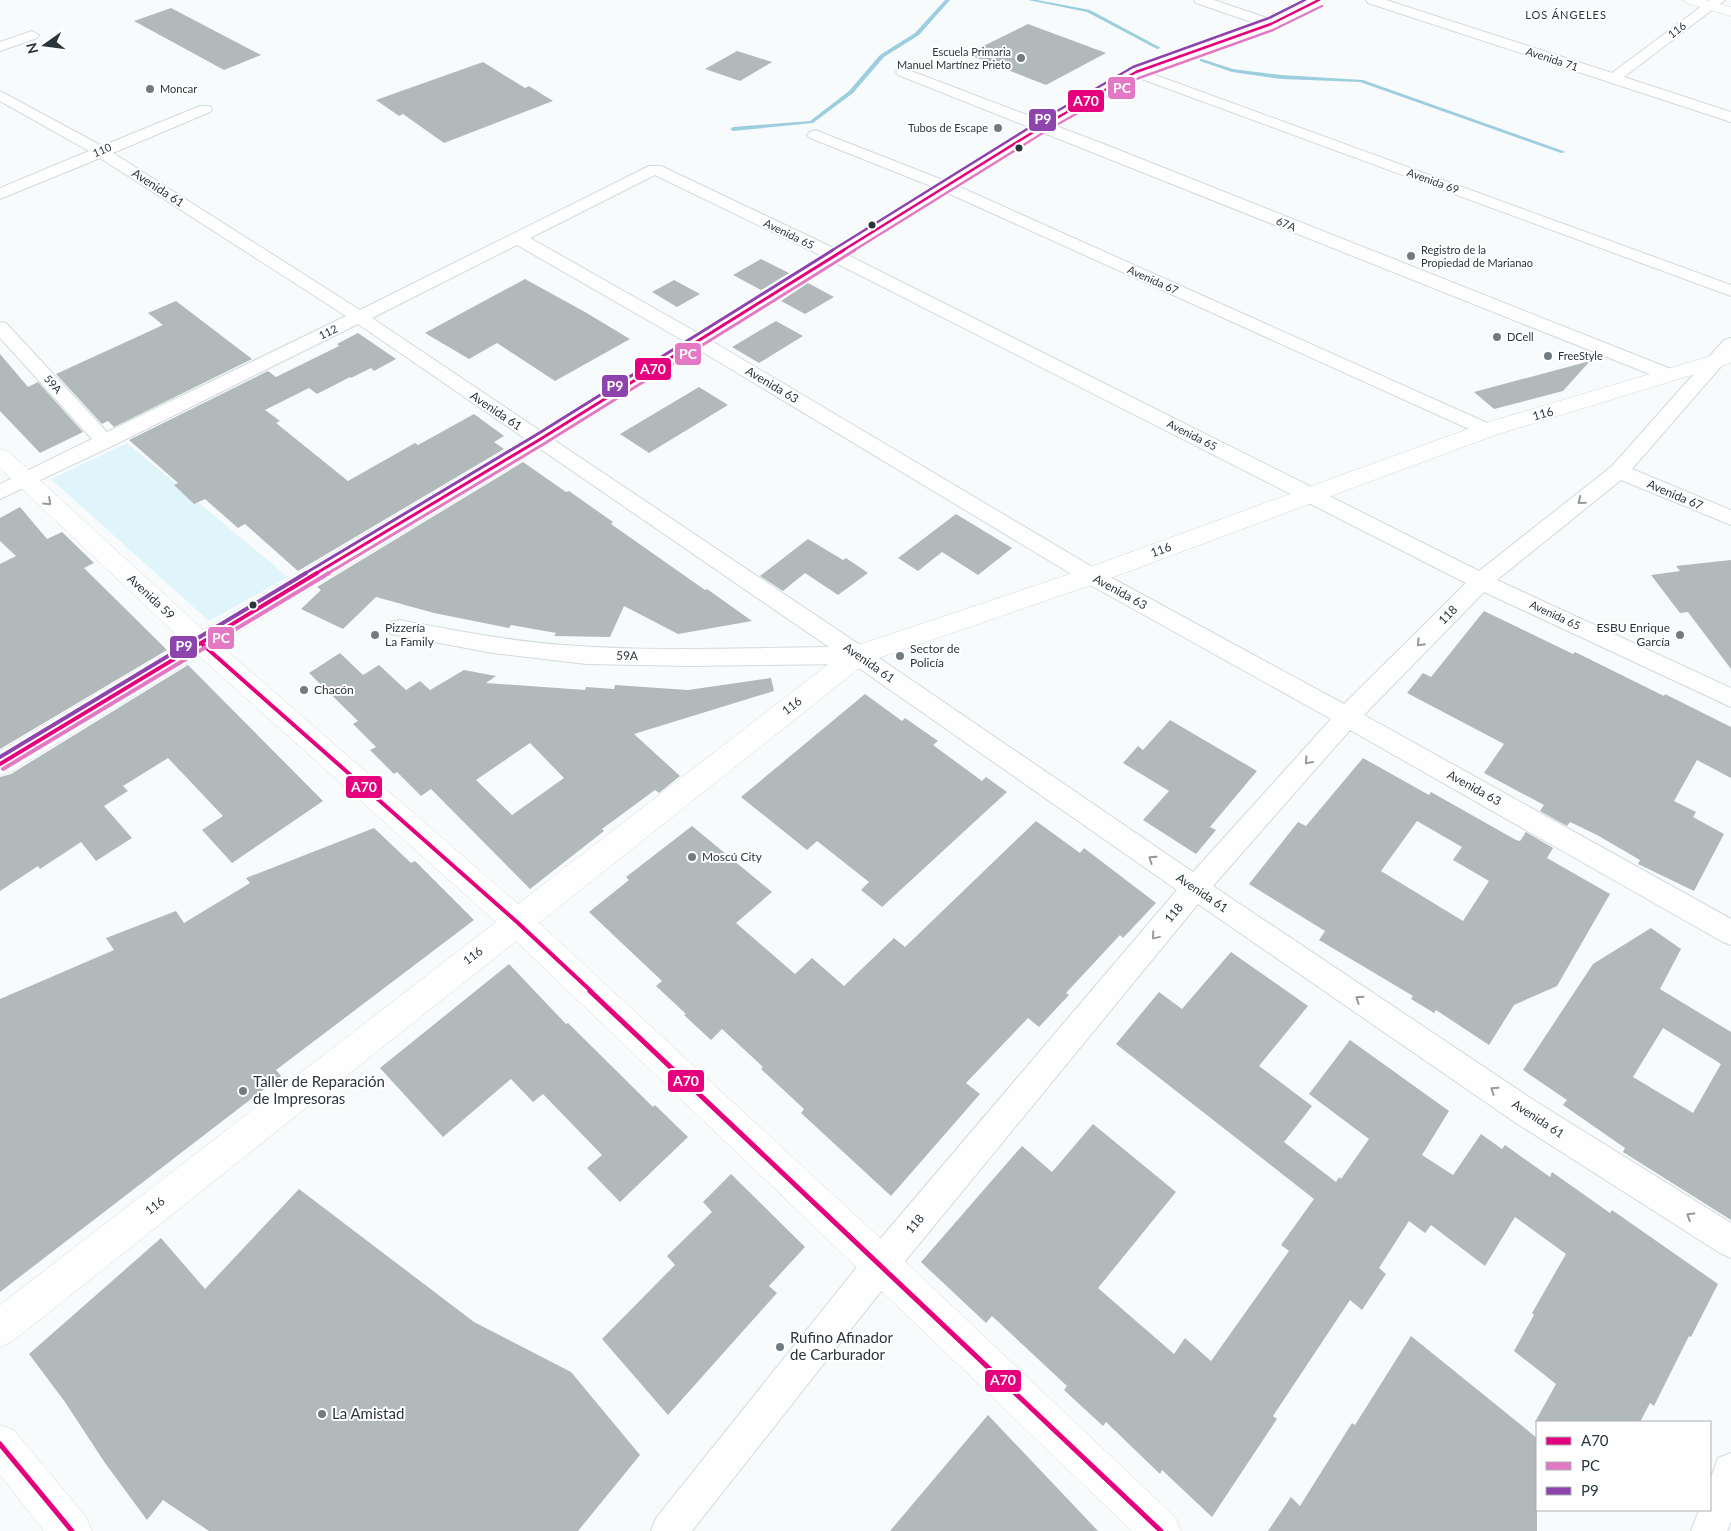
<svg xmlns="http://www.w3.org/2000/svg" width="1731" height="1531" font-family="Lato,sans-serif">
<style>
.green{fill:#e0f4fb}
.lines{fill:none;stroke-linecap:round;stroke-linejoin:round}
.stream{fill:#9ccedf;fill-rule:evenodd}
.building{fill:#b2b9bb;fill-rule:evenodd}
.street-casing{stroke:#d2dadc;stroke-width:2}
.secondary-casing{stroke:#d2dadc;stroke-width:1}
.primary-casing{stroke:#d2dadc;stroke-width:1}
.street{fill:#fefeff;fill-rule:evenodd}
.secondary{fill:#fefeff;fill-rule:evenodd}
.primary{fill:#fefeff;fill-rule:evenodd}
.bus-1-far3-casing{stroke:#fff;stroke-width:5}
.bus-1-far2-casing{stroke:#fff;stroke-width:6}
.bus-1-far1-casing{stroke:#fff;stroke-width:8}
.bus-1-casing{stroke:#fff;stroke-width:9}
.bus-2-far2-casing{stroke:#fff;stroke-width:5}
.bus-2-far1-casing{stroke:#fff;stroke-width:6}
.bus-2-casing{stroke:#fff;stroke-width:8}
.bus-3-far2-casing{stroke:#fff;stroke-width:5}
.bus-3-far1-casing{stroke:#fff;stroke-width:6}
.bus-3-casing{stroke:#fff;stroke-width:8}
.bus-1-far3{stroke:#e5007d;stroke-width:2.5}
.bus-1-far2{stroke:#e5007d;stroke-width:3}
.bus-1-far1{stroke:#e5007d;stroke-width:4}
.bus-1{stroke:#e5007d;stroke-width:5}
.bus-2-far2{stroke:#e379c4;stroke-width:2.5}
.bus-2-far1{stroke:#e379c4;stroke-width:3}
.bus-2{stroke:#e379c4;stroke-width:4}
.bus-3-far2{stroke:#8e44ad;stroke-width:2.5}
.bus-3-far1{stroke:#8e44ad;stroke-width:3}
.bus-3{stroke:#8e44ad;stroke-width:4}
.oneway{stroke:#949a9d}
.poi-dot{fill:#727b7f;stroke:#fff;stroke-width:2}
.bus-dot{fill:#2a363b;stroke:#fff;stroke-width:2}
.labels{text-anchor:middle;stroke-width:4;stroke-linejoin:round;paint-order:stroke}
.far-neighbourhood-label{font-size:11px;letter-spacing:1px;fill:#2a363b;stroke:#fff}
.far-street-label{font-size:11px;fill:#2a363b;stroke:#fff}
.far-poi-label{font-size:11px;fill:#2a363b;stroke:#fff;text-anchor:start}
.street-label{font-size:12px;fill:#2a363b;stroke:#fff}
.poi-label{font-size:12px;fill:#2a363b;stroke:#fff;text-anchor:start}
.near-poi-label{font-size:15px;fill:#2a363b;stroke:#fff;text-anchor:start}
.line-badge{stroke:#fff;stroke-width:2}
.badge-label{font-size:14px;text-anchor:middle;font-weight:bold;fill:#fff}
</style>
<rect width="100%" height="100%" fill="#f8fbfc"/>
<polygon class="green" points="127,443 288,577 209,621 51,479"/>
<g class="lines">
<g class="stream">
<polygon points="945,0 950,0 919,35 884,57 853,93 813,123 733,131 730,129 733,127 810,121 849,91 880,55 915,33"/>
<polygon points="1028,0 1037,0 1090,10 1161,48 1157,49 1087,12"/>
<polygon points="1202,59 1233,69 1281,75 1363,80 1566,152 1561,153 1360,82 1281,79 1232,72 1200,61 1200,59"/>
</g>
</g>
<g class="building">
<polygon points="171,8 261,55 224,70 134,21"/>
<polygon points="1028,24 1106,53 1046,85 967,54"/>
<polygon points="737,51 772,62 740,81 705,69"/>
<polygon points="483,62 525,88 529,86 553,101 444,143 403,114 399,116 376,100"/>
<polygon points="761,259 789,273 761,290 733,275"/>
<polygon points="525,279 585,312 630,339 555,381 497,343 469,359 425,333"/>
<polygon points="674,280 700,294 677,307 652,292"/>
<polygon points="808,283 834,297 805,314 781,301"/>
<polygon points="176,301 252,359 114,427 108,421 102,424 56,374 163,325 148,313"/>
<polygon points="776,321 803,336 759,363 732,347"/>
<polygon points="358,333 396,359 374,371 371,368 351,378 350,377 317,394 309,388 265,410 280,421 276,423 348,481 415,443 418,445 474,414 504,436 494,442 504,449 298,571 245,524 238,528 205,499 194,504 174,485 178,483 129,440 268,371 276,377 339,346 337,344"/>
<polygon points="0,354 28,387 38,382 83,432 40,453 0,411"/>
<polygon points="1590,361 1563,391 1494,409 1474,392"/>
<polygon points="699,387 728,405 649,453 620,434"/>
<polygon points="523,462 566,492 569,491 613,522 611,524 705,590 707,589 752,621 678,634 624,606 610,637 554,636 556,633 511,625 509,628 434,613 376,597 343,629 301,609 321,590 317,587"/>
<polygon points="20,507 47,539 62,532 94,563 84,568 167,650 0,749 0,564 16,556 0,541 0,518"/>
<polygon points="956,514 1012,548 978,575 942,552 918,571 898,558"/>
<polygon points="808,539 843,560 846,558 868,573 838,595 805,573 783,591 760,576"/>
<polygon points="1731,560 1731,669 1688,612 1680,613 1651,575 1680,571 1676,566"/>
<polygon points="1484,611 1573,654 1575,652 1664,696 1665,694 1731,727 1731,778 1697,760 1674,801 1696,812 1693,817 1724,834 1694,891 1638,864 1640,860 1597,835 1570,822 1567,826 1540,811 1544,805 1484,773 1504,744 1407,693 1423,673 1431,677"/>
<path d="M340,653L363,675L379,665L406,690L420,681L430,690L464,670L496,676L486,683L585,690L586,687L614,689L615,685L688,690L771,678L774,691L634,734L680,776L659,793L655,790L602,829L604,831L530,889L431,789L421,796L397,772L394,774L370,750L376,747L353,724L358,721L309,673ZM530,743L564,778L512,815L476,780Z"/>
<polygon points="188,665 323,801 232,863 202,830 223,816 168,758 123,786 128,791 104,806 132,838 96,861 81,842 40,869 38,866 0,891 0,777 11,774"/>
<polygon points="865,694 902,721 905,718 938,741 933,745 982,781 986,777 1007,792 882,907 861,890 869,882 817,841 807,850 741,797"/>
<polygon points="1170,720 1257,771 1210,827 1216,830 1196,854 1143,820 1169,791 1123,763 1138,746 1143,750"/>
<path d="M1363,758L1429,795L1431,792L1516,840L1520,841L1526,832L1553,848L1547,858L1610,894L1557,986L1514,1005L1489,1045L1436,1010L1434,1013L1411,999L1413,996L1319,940L1325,931L1249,884L1298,822L1306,826ZM1417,821L1462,847L1453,860L1489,881L1463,921L1381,871Z"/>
<polygon points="1036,821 1080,853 1084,848 1156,903 1123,938 1120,935 1066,993 1069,995 1039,1027 1028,1018 966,1083 980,1094 891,1196 801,1113 804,1109 761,1069 763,1067 722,1029 711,1040 684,1015 686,1014 656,986 662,981 589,912 629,880 626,877 692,826 772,892 736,923 795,974 812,958 844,986 894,938 905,947"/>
<polygon points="374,828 411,863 415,861 474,920 276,1070 281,1076 0,1292 0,999 114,950 106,938 176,911 184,923 250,883 246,878"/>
<path d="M1651,928L1681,949L1660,989L1731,1032V1220L1623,1152L1625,1148L1563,1105L1567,1100L1523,1070L1593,964ZM1663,1028L1721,1064L1693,1113L1633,1077Z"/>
<polygon points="1231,952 1308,1006 1259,1066 1312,1106 1284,1142 1336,1182 1339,1177 1341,1179 1369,1139 1309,1094 1350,1040 1449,1111 1422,1155 1453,1175 1481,1134 1502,1149 1505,1145 1550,1177 1552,1172 1610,1213 1612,1210 1718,1284 1691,1337 1689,1336 1654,1406 1650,1403 1640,1422 1535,1422 1556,1384 1514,1351 1534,1315 1532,1313 1566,1254 1515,1217 1485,1266 1431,1225 1425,1233 1409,1221 1379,1268 1386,1274 1362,1310 1350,1300 1273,1416 1277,1419 1212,1517 1162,1470 1160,1474 1106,1422 1103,1426 1064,1390 1067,1386 992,1316 986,1323 921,1262 1022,1146 1052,1172 1093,1124 1176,1192 1098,1288 1174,1354 1185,1338 1211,1361 1289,1251 1281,1245 1314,1199 1116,1044 1159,992 1182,1009"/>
<polygon points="509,964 566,1024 568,1023 653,1107 655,1105 688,1137 620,1202 587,1168 602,1155 543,1094 533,1102 511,1079 443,1137 380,1068"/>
<polygon points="731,1174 805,1247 769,1286 777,1293 668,1415 602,1339 675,1265 667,1256 712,1212 703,1202"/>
<polygon points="299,1189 474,1322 571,1372 640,1455 578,1531 209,1531 163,1500 147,1520 105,1463 65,1402 29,1354 161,1238 205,1289"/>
<polygon points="1411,1336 1537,1438 1537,1531 1268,1531 1291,1497 1300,1506 1352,1423 1355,1425"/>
<polygon points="988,1415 1098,1531 890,1531"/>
</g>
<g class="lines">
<defs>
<g id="street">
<polygon points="1194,0 1214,0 1276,21 1278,24 1276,27 1266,27 1196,3"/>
<polygon points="1366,0 1386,0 1612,73 1710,0 1725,0 1624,77 1731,112 1731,122 1368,3"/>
<polygon points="32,31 39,35 37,38 0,51 0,42"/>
<polygon points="903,68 1101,143 1676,371 1678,375 1676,379 1669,381 1662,379 898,75 896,72 898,69"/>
<polygon points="1136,68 1731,285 1731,296 1131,75 1129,72 1131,69"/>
<path d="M0,91L102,146L200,106H210L212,109L210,112L113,153L360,310L649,166H661L840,251L1479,571L1612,466L1724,340L1731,338V355L1632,469L1731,510V525L1621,480L1497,580L1731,688V707L1484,592L1364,715L1731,919V945L1721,941L1350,730L1213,886L1535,1101L1731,1223V1258L1720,1253L1513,1121L1198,904L893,1276L692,1531H651L656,1518L869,1252L1177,890L853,664L689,666L587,664L493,653L391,634L388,628L391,622L399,620C454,630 508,641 564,645C652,652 741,648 829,647L358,324L112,446L0,499V484L92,439L0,338V322L6,323L107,432L346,316L100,158L0,199V188L89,151L0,101ZM655,175L828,259L1466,583L1344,704L1099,571L705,337L530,238ZM517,245L691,345L1083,581L1331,719L1193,872L866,649L372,318Z"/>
<polygon points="815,130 953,184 1494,426 1497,430 1494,434 1487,436 1480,434 941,190 810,138 807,135 810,132"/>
<polygon points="1731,1453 1731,1521 1727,1531 1691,1531 1699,1510 1710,1510 1710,1480 1718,1458"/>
</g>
<g id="secondary">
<polygon points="1308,0 1326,0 1324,3 1276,27 1142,75 1049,130 547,445 219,644 518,904 849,648 1082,570 1479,425 1731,350 1731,363 1495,435 1100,582 867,662 539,923 894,1251 1175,1517 1181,1531 1132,1531 516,941 13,1341 0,1347 0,1305 496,922 199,656 10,772 0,775 0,751 184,642 0,468 0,449 8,451 203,630 531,435 1037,122 1130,69 1266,21"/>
<polygon points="1684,0 1706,0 1731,7 1731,16 1686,3"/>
</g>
<polygon id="primary" points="0,1425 14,1430 86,1517 92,1531 44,1531 0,1475"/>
</defs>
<use href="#street" class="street-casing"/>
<use href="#secondary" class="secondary-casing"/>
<use href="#primary" class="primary-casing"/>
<use href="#street" class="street"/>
<use href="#secondary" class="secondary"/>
<use href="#primary" class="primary"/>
<defs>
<polyline id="bus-1-far3" points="842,251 1043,126 1136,72 1271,24 1319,0"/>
<polyline id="bus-1-far2" points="315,574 539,440 844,250"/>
<g id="bus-1-far1">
<polyline points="201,643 517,922 592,992"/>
<polyline points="0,764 317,573"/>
</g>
<g id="bus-1">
<polyline points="590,991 1161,1531"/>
<polyline points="0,1444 72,1531"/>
</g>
<polyline id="bus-2-far2" points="853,251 1046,131 1139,78 1273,30 1322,6"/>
<polyline id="bus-2-far1" points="327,574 542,445 855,250"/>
<polyline id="bus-2" points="3,769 329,573"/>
<polyline id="bus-3-far2" points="831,251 1040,121 1133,67 1269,18 1305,0"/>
<polyline id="bus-3-far1" points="304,574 536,435 833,250"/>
<polyline id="bus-3" points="0,757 306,573"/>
</defs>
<use href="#bus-1-far3" class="bus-1-far3-casing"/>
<use href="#bus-1-far2" class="bus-1-far2-casing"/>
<use href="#bus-1-far1" class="bus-1-far1-casing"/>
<use href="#bus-1" class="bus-1-casing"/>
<use href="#bus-2-far2" class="bus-2-far2-casing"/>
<use href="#bus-2-far1" class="bus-2-far1-casing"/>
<use href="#bus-2" class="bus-2-casing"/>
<use href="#bus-3-far2" class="bus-3-far2-casing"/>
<use href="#bus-3-far1" class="bus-3-far1-casing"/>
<use href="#bus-3" class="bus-3-casing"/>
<use href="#bus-1-far3" class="bus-1-far3"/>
<use href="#bus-1-far2" class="bus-1-far2"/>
<use href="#bus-1-far1" class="bus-1-far1"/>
<use href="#bus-1" class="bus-1"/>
<use href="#bus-2-far2" class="bus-2-far2"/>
<use href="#bus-2-far1" class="bus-2-far1"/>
<use href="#bus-2" class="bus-2"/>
<use href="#bus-3-far2" class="bus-3-far2"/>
<use href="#bus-3-far1" class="bus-3-far1"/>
<use href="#bus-3" class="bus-3"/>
</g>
<defs><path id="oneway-chevron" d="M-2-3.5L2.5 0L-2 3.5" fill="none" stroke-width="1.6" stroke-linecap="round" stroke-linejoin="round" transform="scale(1.25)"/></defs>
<g class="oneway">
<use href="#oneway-chevron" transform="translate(1581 501) rotate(141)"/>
<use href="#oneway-chevron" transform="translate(48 502) rotate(43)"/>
<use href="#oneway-chevron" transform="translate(1420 643) rotate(135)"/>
<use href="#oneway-chevron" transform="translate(1308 761) rotate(132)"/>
<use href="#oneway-chevron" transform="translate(1152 859) rotate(-145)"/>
<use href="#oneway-chevron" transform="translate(1155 936) rotate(130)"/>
<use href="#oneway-chevron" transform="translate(1359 999) rotate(-146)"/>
<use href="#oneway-chevron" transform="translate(1494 1090) rotate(-146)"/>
<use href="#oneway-chevron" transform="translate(1690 1216) rotate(-148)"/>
</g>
<g class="poi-dot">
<circle cx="1021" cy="58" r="5"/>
<circle cx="150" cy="89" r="5"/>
<circle cx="998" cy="128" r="5"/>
<circle cx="1411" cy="256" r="5"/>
<circle cx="1497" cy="337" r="5"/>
<circle cx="1548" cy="356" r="5"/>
<circle cx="375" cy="635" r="5"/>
<circle cx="1680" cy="635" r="5"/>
<circle cx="900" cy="656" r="5"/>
<circle cx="304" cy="690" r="5"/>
<circle cx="692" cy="857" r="5"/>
<circle cx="243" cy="1091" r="5"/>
<circle cx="780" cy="1347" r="5"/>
<circle cx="322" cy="1414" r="5"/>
</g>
<g class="bus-dot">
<circle cx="1019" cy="148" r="4.5"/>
<circle cx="872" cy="225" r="4.5"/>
<circle cx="253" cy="605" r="4.5"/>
</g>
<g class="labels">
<g class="far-neighbourhood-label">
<text x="1566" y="19">LOS ÁNGELES</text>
</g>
<g class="far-street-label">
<text transform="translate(1677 30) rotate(-37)" y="4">116</text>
<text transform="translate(1552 59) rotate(18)" y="4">Avenida 71</text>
<text transform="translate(102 150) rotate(-23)" y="4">110</text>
<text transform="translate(1433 181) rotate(20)" y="4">Avenida 69</text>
<text transform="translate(1286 224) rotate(22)" y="4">67A</text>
<text transform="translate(789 234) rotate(26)" y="4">Avenida 65</text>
<text transform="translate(1153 280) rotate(24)" y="4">Avenida 67</text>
<text transform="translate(328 332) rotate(-26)" y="4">112</text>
<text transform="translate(53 384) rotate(48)" y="4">59A</text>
<text transform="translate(1192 435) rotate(27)" y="4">Avenida 65</text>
<text transform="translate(1555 615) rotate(25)" y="4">Avenida 65</text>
</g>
<g class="far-poi-label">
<text x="1011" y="56" text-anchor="end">Escuela Primaria<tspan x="1011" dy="13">Manuel Martínez Prieto</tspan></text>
<text x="160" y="93">Moncar</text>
<text x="988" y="132" text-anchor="end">Tubos de Escape</text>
<text x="1421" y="254">Registro de la<tspan x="1421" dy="13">Propiedad de Marianao</tspan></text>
<text x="1507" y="341">DCell</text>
<text x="1558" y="360">FreeStyle</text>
</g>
<g class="street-label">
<text transform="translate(158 188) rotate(33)" y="4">Avenida 61</text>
<text transform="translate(772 385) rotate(31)" y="4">Avenida 63</text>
<text transform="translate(496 411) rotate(34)" y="4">Avenida 61</text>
<text transform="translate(1543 414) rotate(-16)" y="4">116</text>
<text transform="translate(1675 495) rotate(23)" y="4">Avenida 67</text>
<text transform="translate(1161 550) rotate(-20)" y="4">116</text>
<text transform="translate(1120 592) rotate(29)" y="4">Avenida 63</text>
<text transform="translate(151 597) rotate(43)" y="4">Avenida 59</text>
<text transform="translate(1448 615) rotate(-45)" y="4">118</text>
<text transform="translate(627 656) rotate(1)" y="4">59A</text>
<text transform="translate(869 663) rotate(35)" y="4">Avenida 61</text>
<text transform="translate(792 706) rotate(-38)" y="4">116</text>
<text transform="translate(1474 788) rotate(29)" y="4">Avenida 63</text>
<text transform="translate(1202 893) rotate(34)" y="4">Avenida 61</text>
<text transform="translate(1174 913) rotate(-50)" y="4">118</text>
<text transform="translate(473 956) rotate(-38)" y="4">116</text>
<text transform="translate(1538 1119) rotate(33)" y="4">Avenida 61</text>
<text transform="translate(155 1206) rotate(-38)" y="4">116</text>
<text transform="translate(915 1224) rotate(-50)" y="4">118</text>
</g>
<g class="poi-label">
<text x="385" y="632">Pizzería<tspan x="385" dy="14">La Family</tspan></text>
<text x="1670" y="632" text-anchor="end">ESBU Enrique<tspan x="1670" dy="14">García</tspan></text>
<text x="910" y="653">Sector de<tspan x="910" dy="14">Policía</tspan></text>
<text x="314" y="694">Chacón</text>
<text x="702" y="861">Moscú City</text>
</g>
<g class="near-poi-label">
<text x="253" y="1087">Taller de Reparación<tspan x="253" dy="17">de Impresoras</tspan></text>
<text x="790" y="1343">Rufino Afinador<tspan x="790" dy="17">de Carburador</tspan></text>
<text x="332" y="1419">La Amistad</text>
</g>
</g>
<g class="line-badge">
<rect x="1107" y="76" width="29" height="24" rx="5" fill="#e379c4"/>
<rect x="1067" y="89" width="38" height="24" rx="5" fill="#e5007d"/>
<rect x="1028" y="108" width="29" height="24" rx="5" fill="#8e44ad"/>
<rect x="674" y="342" width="28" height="24" rx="5" fill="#e379c4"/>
<rect x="634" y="357" width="38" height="24" rx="5" fill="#e5007d"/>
<rect x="601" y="374" width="28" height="24" rx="5" fill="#8e44ad"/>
<rect x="207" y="626" width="28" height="24" rx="5" fill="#e379c4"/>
<rect x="169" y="635" width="29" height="24" rx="5" fill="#8e44ad"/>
<rect x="345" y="775" width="38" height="24" rx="5" fill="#e5007d"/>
<rect x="667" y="1069" width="38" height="24" rx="5" fill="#e5007d"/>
<rect x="984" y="1369" width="38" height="24" rx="5" fill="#e5007d"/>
</g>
<g class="badge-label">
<text x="1122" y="93">PC</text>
<text x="1086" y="106">A70</text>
<text x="1043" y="124">P9</text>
<text x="688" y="359">PC</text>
<text x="653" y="374">A70</text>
<text x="615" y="391">P9</text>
<text x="221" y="643">PC</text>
<text x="184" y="651">P9</text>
<text x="364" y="792">A70</text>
<text x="686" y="1086">A70</text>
<text x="1003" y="1385">A70</text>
</g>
<rect x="1536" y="1421" width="175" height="90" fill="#ffffff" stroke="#aaafb1"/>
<rect x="1546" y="1437" width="25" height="8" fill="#e5007d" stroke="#aaafb1"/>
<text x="1581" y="1446" font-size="15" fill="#2a363b">A70</text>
<rect x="1546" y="1462" width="25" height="8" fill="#e379c4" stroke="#aaafb1"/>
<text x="1581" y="1471" font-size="15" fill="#2a363b">PC</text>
<rect x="1546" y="1487" width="25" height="8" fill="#8e44ad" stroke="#aaafb1"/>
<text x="1581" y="1496" font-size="15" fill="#2a363b">P9</text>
<g transform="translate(45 45) rotate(256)" stroke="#ffffff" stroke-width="4" paint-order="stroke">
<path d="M0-4L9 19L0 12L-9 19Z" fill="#2a363b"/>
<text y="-8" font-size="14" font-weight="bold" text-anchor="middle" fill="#2a363b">N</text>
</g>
</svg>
